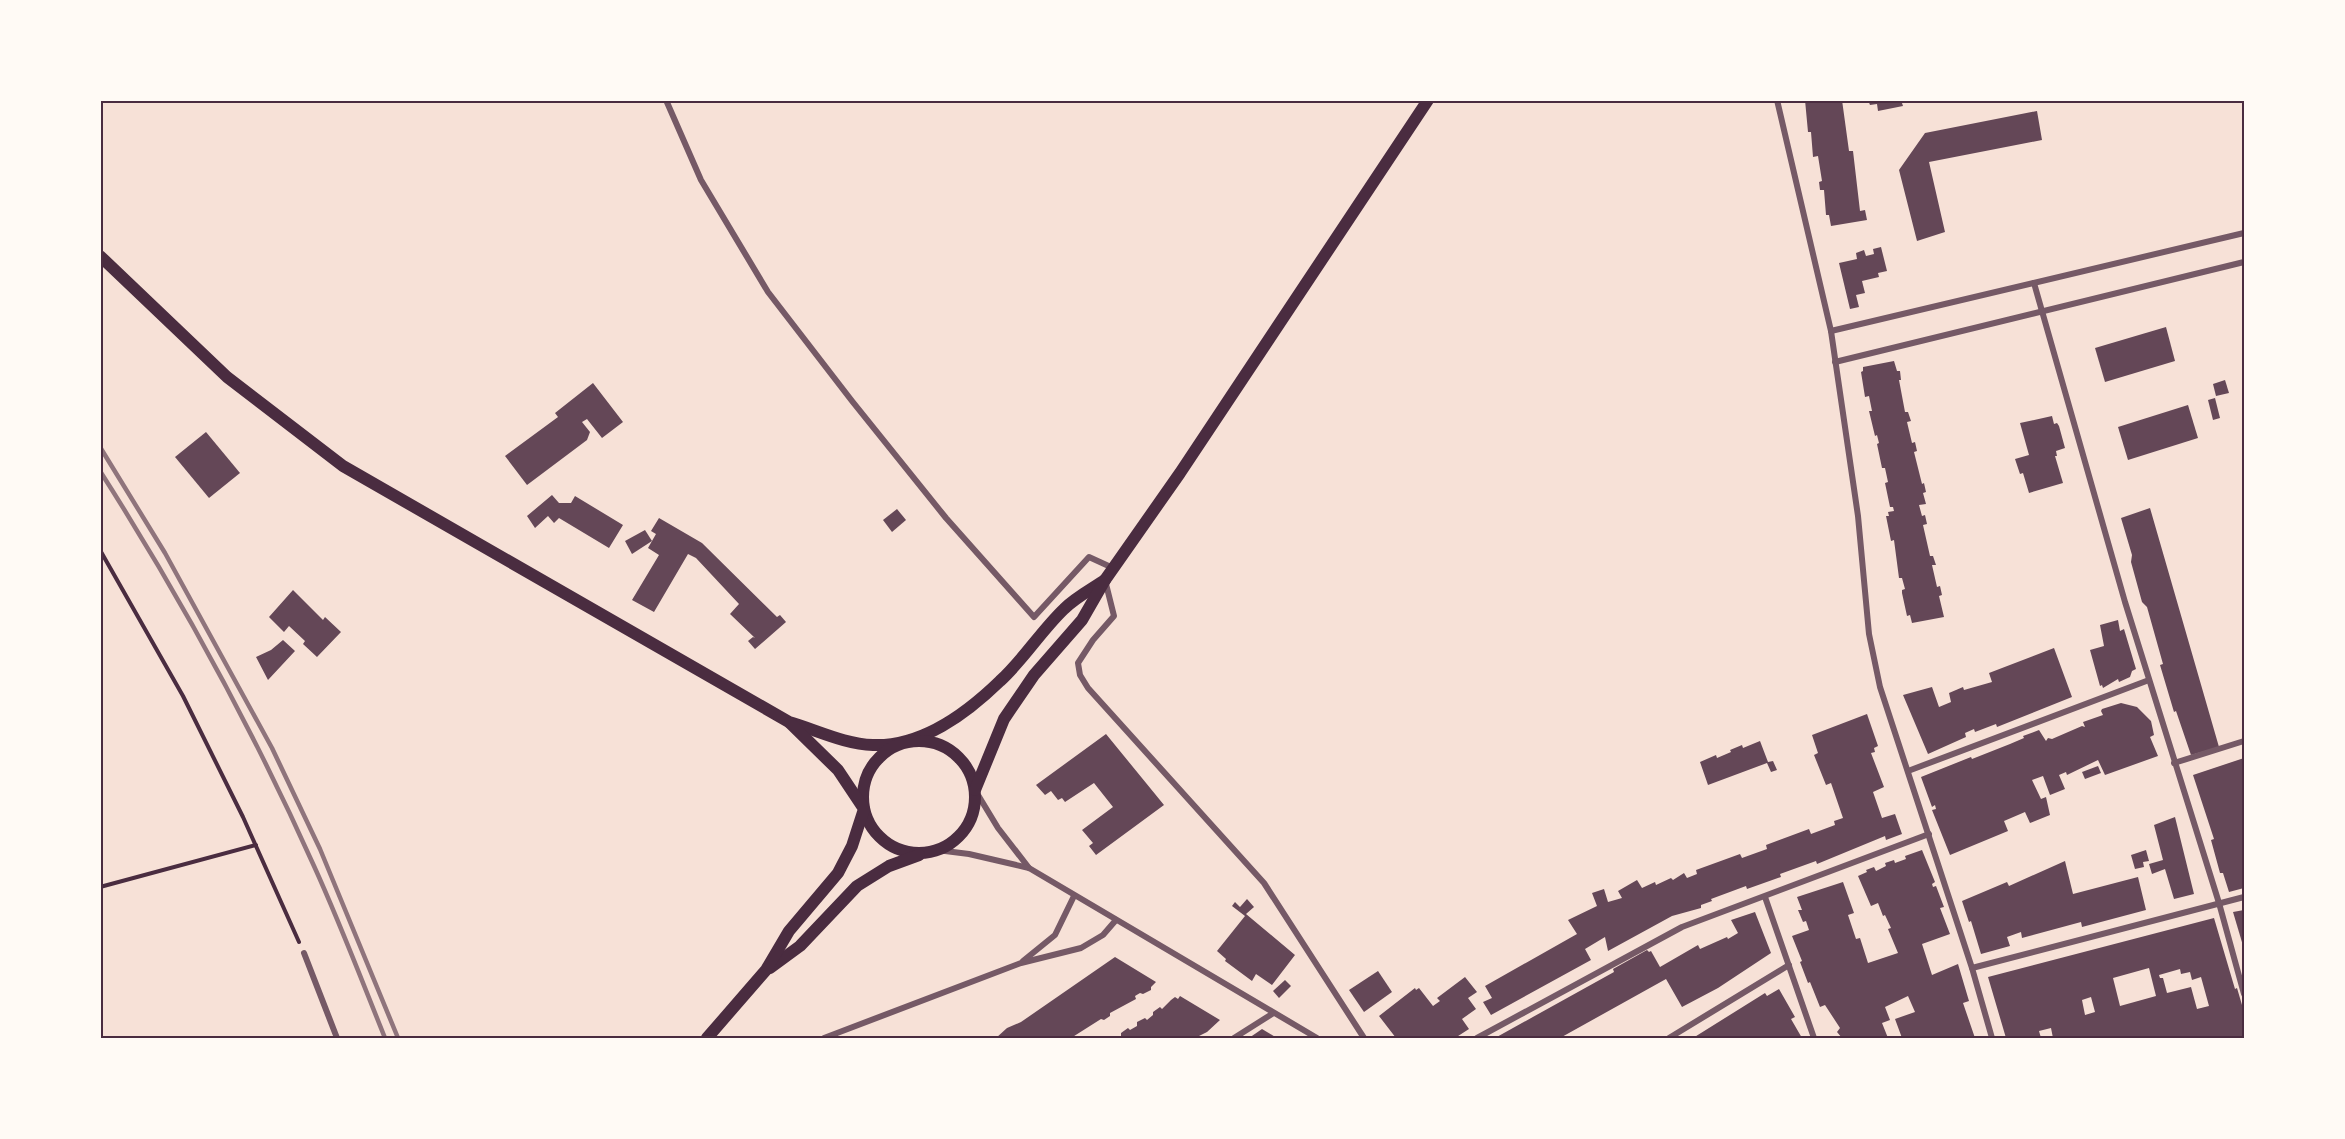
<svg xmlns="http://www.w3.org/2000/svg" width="2345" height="1139" font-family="'Varela Round',sans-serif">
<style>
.building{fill:#644757;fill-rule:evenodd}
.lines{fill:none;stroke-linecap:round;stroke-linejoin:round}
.path{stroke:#4a2c40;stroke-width:4}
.minor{stroke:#755966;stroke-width:6}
.secondary{stroke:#4a2c40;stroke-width:12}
.rail{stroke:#8f747c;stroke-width:4.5}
.neatline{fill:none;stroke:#4a2c40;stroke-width:2}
</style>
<rect width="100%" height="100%" fill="#f7e1d7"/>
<g class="building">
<polygon points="1805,100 1842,100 1849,151 1853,151 1860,211 1865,210 1867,220 1831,226 1829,215 1826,215 1824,190 1820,190 1819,182 1822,181 1818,156 1813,157 1811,132 1808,132"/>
<polygon points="1868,100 1901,100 1903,106 1878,111 1877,104 1870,105"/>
<polygon points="2037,111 2042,140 1929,162 1945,232 1917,241 1899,170 1925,133"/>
<polygon points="1881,247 1887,271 1878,273 1879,277 1862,281 1865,293 1856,295 1859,307 1850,309 1839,263 1857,259 1856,253 1864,250 1866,256 1874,254 1873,249"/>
<polygon points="2166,327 2175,361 2105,382 2095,348"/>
<polygon points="1894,361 1897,371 1900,371 1901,380 1899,380 1905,412 1908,412 1911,421 1907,422 1912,443 1915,442 1917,451 1914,452 1922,484 1924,483 1926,492 1923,493 1926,504 1919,505 1922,516 1925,515 1927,524 1923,525 1930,556 1933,556 1936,565 1932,565 1937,587 1940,586 1942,595 1939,596 1944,617 1912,623 1910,615 1907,616 1902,593 1902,590 1905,589 1902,578 1899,578 1894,540 1891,541 1886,516 1889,516 1888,512 1894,511 1893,507 1890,507 1885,483 1888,482 1885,468 1882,468 1877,444 1879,443 1877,435 1875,436 1869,411 1872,411 1869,396 1865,397 1861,372 1863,371 1863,367"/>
<polygon points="2225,380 2229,393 2216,396 2213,384"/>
<polygon points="593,383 623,422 602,438 587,419 582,422 590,432 587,440 527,485 505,456 558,417 555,413"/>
<polygon points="2215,398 2220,418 2213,420 2208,400"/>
<polygon points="2188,405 2198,438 2128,460 2118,427"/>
<polygon points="2052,416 2054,424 2057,423 2059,426 2065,448 2056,451 2057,456 2055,456 2063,483 2029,493 2023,473 2020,474 2015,459 2029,455 2020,423"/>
<polygon points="206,432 240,473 209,498 175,457"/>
<polygon points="552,495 559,503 571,503 575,496 623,525 609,548 559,518 554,523 548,516 535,528 527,516"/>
<polygon points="2150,508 2219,747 2191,755 2176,711 2174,712 2160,665 2163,664 2147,607 2142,602 2131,562 2132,555 2121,518"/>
<polygon points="897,509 906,520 892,532 883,520"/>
<polygon points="659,518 702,543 777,617 780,615 786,622 755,649 748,641 753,637 755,638 730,614 739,604 696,558 688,554 654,612 632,600 659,555 648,548 656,534 651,531"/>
<polygon points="645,530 652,541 632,554 625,541"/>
<polygon points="293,590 323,620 325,617 341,632 317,657 303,644 305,641 289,626 284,632 269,617"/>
<polygon points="2118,620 2120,631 2124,629 2136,669 2132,671 2130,677 2119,682 2118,679 2103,688 2102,685 2100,686 2090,650 2104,646 2100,625"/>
<polygon points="283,640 295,651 268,680 256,657 271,650"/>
<polygon points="2054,648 2072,697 1997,727 1996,724 1975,732 1974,729 1965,733 1966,737 1928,754 1903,695 1932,687 1939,707 1951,702 1949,693 1963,687 1964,690 1992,682 1989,673"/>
<polygon points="2121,703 2137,707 2151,721 2154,735 2150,737 2158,756 2105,775 2098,760 2067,775 2066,772 2059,775 2065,789 2050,795 2043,776 2032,780 2041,799 2046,797 2050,815 2030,823 2025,812 2004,821 2008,831 1950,855 1932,810 1936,809 1935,805 1932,807 1921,777 1971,757 1972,759 2010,744 2024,738 2023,736 2039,730 2046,741 2048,738 2052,739 2082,726 2085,727 2083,722 2103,715 2101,711 2102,709"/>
<polygon points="1867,714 1878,746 1874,748 1875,752 1871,753 1884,787 1873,792 1882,818 1895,814 1902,834 1886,840 1885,836 1817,864 1816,861 1780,874 1781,877 1747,889 1746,886 1711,899 1712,901 1701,905 1701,908 1672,916 1608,951 1605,937 1585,949 1591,960 1491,1015 1483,1002 1492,998 1485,986 1577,934 1568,920 1597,906 1592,893 1604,889 1608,902 1622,898 1618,891 1637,880 1642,888 1655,882 1656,885 1671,878 1673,880 1684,873 1687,878 1697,874 1696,870 1740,854 1742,858 1767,849 1766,845 1809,829 1811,834 1835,825 1834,821 1843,818 1831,783 1826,785 1814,755 1818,753 1812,735"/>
<polygon points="1106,734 1164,805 1096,855 1089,846 1093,843 1082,830 1113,807 1094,783 1065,802 1062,798 1058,800 1051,791 1045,795 1036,785"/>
<polygon points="1760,741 1768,762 1773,761 1777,770 1771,772 1767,763 1708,785 1700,762 1716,755 1717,758 1731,752 1730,750 1742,745 1743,748"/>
<polygon points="2244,758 2244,808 2243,808 2244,888 2229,892 2223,873 2220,873 2211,840 2214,839 2193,775"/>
<polygon points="2098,766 2101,773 2085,779 2082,772"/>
<polygon points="2175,817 2194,894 2174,899 2165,869 2152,874 2149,864 2163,860 2154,825"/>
<polygon points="1922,850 1935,882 1932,884 1933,887 1936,886 1944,907 1940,908 1950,934 1922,944 1932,975 1958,964 1969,1001 1963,1003 1975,1038 1902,1038 1895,1019 1915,1012 1908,996 1885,1007 1890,1020 1882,1023 1888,1038 1842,1038 1837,1032 1840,1028 1825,1005 1820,1007 1810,982 1808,983 1800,962 1802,961 1792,936 1809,930 1806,921 1803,922 1798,910 1802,910 1797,897 1843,882 1854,913 1848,915 1856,939 1860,938 1868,963 1898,953 1888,929 1891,928 1885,915 1883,916 1878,903 1871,906 1858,876 1867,872 1866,870 1874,867 1876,871 1886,866 1885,863 1894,860 1895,863 1906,859 1905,856"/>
<polygon points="2146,850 2149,861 2143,862 2144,867 2135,869 2131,855"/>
<polygon points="2065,861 2073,894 2138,877 2146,910 2082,927 2081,922 2022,938 2021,932 2007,937 2010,946 1981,954 1971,921 1969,922 1962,901 2007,882 2009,886"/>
<polygon points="1247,899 1254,907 1246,914 1295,955 1272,985 1256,974 1252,981 1225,961 1226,959 1217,951 1245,916 1232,906 1235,902 1240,907"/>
<polygon points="2244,910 2244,949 2233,912"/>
<polygon points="1755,912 1771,953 1718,988 1682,1007 1666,979 1560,1038 1495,1038 1614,972 1613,969 1647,950 1649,952 1651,951 1660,967 1698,945 1700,949 1727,937 1728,939 1738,933 1731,920"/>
<path d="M2214,918L2235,989L2237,988L2242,1005L2244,1014V1036L2237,1038H2053L2051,1028L2039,1031L2041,1038H2006L1988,977ZM2149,968L2156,996L2120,1006L2113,978ZM2180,969L2181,974L2190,972L2192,980L2201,977L2209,1006L2197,1009L2191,987L2167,993L2163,978H2160L2159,975ZM2091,997L2095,1012L2085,1015L2082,1000Z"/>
<polygon points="1115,957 1156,982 1151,987 1151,990 1143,994 1140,993 1135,996 1136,999 1110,1013 1110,1016 1104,1020 1101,1019 1071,1038 996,1038 1007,1028 1021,1022"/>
<polygon points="1378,971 1392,992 1364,1012 1349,990"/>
<polygon points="1465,977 1477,992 1468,998 1476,1009 1462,1019 1469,1029 1455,1038 1396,1038 1379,1016 1415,988 1416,990 1419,988 1433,1006 1440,1001 1437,998"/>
<polygon points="1285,980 1291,986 1279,998 1273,991"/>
<polygon points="1779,989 1795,1017 1791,1019 1802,1038 1693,1038 1765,993 1767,996"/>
<polygon points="1180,996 1220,1020 1207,1032 1195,1038 1121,1038 1121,1033 1128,1028 1130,1030 1137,1026 1137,1022 1145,1018 1147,1020 1153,1015 1153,1012 1160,1007 1162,1009 1171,1000 1175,997 1178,999"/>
<polygon points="1262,1029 1277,1038 1249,1038"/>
</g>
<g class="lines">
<g class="path">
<polyline points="100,550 183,696 243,817 299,942"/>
<polyline points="100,887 256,845"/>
</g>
<g class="minor">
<polyline points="666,100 701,180 768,292 852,401 946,518 1034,617 1089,557 1113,568"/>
<polyline points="1777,100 1831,331 1858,516 1869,634 1880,687 1972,968 1992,1038"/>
<polyline points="2034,283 2125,602 2219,903 2244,994"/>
<polyline points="1831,331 2244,233"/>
<polyline points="1835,362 2244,262"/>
<polyline points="1105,580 1114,616 1093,640 1078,663 1080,675 1088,688 1264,883 1364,1038"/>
<polyline points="2174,763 2244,741"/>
<polyline points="1908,771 2149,680"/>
<polyline points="975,790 998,828 1029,868"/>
<polyline points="937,850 969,854 1029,868 1317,1038"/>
<polyline points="1765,897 1814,1038"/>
<polyline points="304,953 337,1038"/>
<polyline points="1023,961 1055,935 1074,896"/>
<polyline points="1972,968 2244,897"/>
<polyline points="824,1038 1021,963 1081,948 1103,935 1116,920"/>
<polyline points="1234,1038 1272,1014"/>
<polyline points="1477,1038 1682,927 1929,834"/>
<polyline points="1669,1038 1789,965"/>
</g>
<g class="secondary">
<path d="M100,256L227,377L343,466L789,722C817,730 844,744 873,745C922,747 966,714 1000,681C1024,659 1041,631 1064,609C1076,597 1092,589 1105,580"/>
<circle cx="919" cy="797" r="56"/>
<polyline points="975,790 1004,719 1034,675 1082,620 1105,580 1180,473 1428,100"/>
<polyline points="770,968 800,946 857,886 889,866 919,855"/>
<polyline points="707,1038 766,970 789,931 838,873 852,846 864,809 838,770 790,723"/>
</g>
<g class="rail">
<polyline points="100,447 165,553 272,748 320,849 398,1038"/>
<path d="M100,471C181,598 253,730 314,866C340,923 362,981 385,1038"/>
</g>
</g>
<rect width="2345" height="1139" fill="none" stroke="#fffaf5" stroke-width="204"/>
<rect x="102" y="102" width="2141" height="935" class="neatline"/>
</svg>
